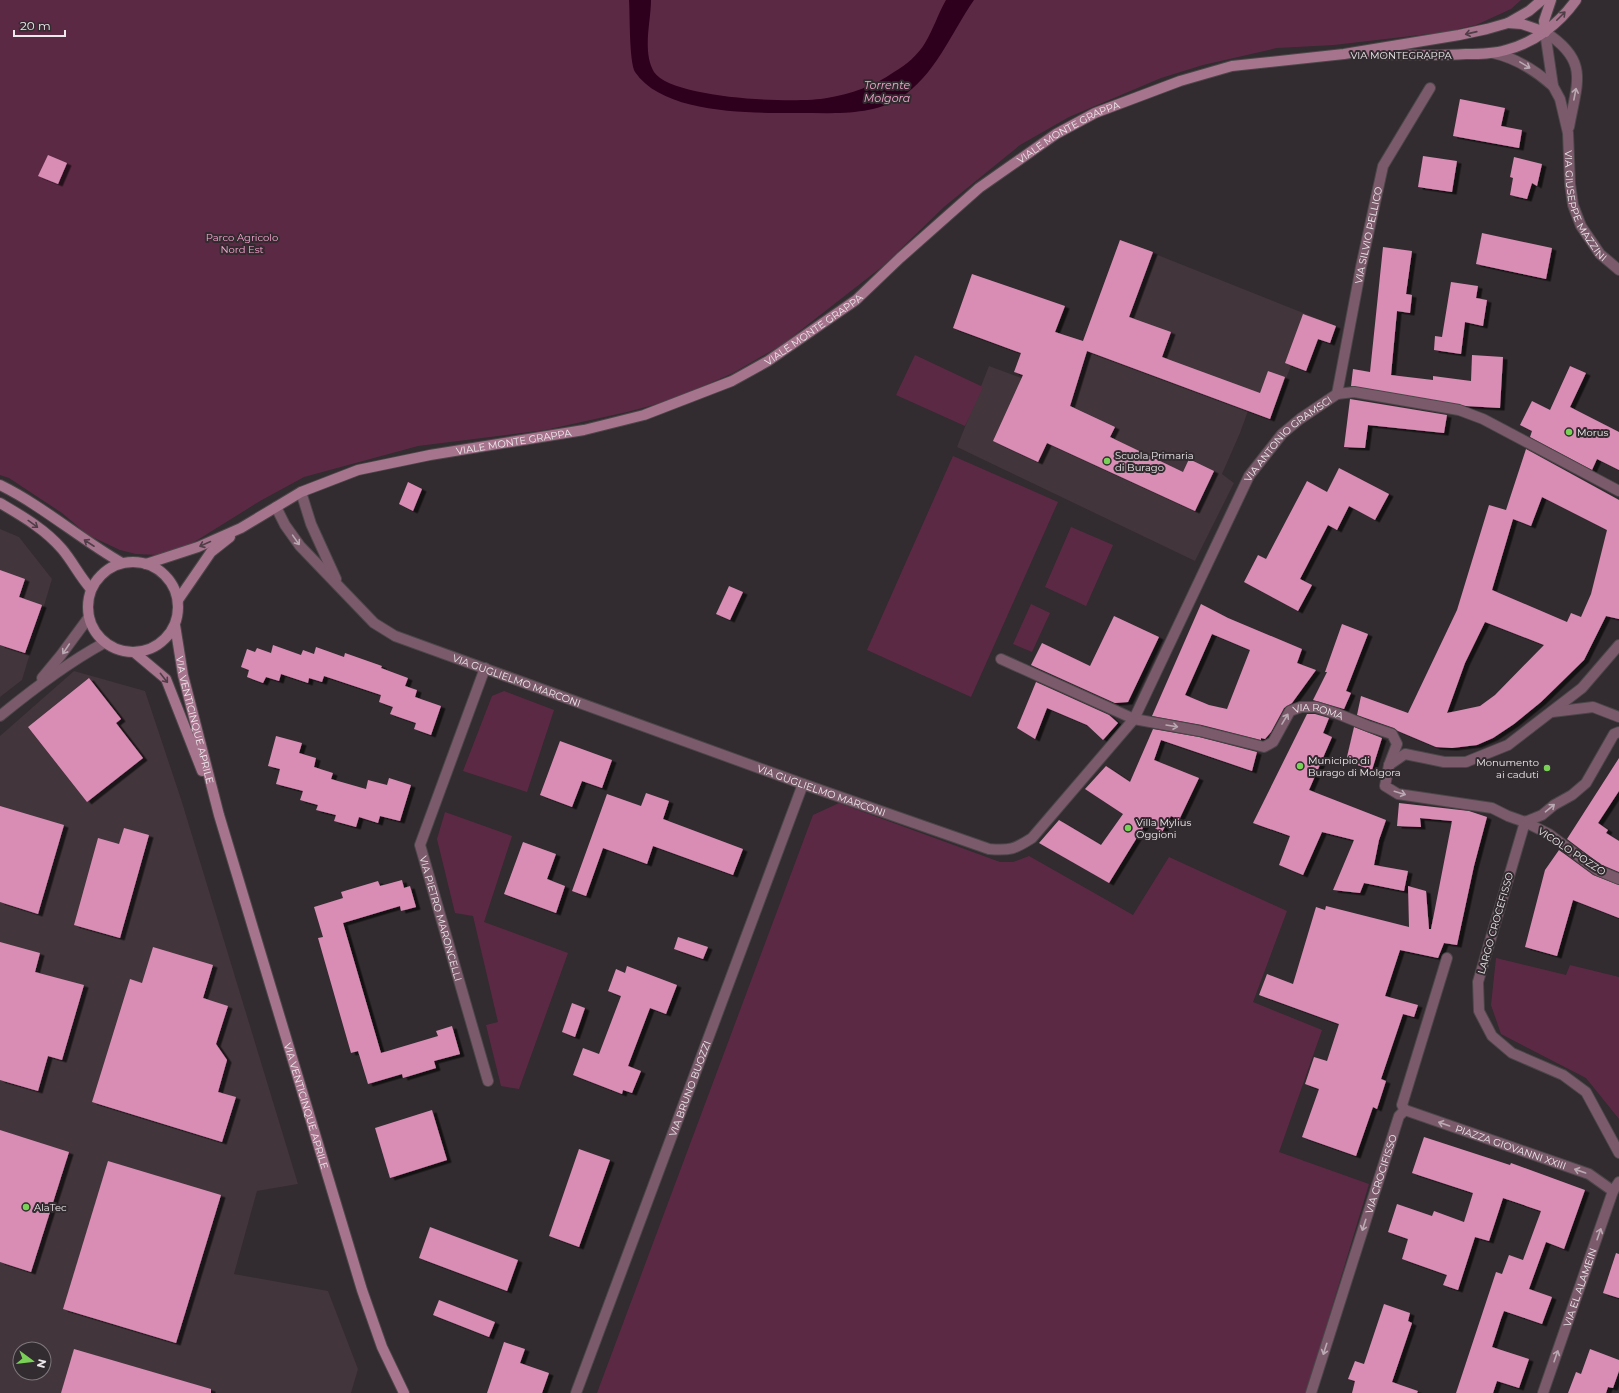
<svg xmlns="http://www.w3.org/2000/svg" width="1619" height="1393" font-family="Montserrat,sans-serif">
<style>
.built{fill:#42353b;fill-rule:evenodd}
.green{fill:#5c2945}
.water{fill:#2e001d}
.building{fill:#d98cb4;fill-rule:evenodd;filter:url(#shadow)}
.lines{fill:none;stroke-linecap:round;stroke-linejoin:round}
.street-casing{stroke:#4c4649;stroke-width:12}
.secondary-casing{stroke:#4c4649;stroke-width:12}
.street{stroke:#7b5b6b;stroke-width:10}
.secondary{stroke:#a7748e;stroke-width:10}
.oneway{stroke:#4f3d47}
.oneway2{stroke:#baa9b2}
.poi-dot{fill:#7ad157;stroke:#322b2f;stroke-width:1.5}
.labels{text-anchor:middle;stroke-width:4;stroke-linejoin:round;paint-order:stroke}
.street-label{font-size:10px;fill:#eee9ec;stroke:#322b2f}
.park-label{font-size:10px;fill:#f9a7d1;stroke:#322b2f}
.poi-label{font-size:10px;fill:#eee9ec;stroke:#322b2f;text-anchor:start}
.water-label{font-size:11px;font-style:italic;fill:#f7a6cf;stroke:#322b2f}
</style>
<defs>
<filter id="shadow"><feDropShadow dx="4.5" dy="2.5" stdDeviation="0" flood-color="#0009"/></filter>
</defs>
<rect width="100%" height="100%" fill="#322b2f"/>
<g class="built">
<polygon points="1120,240 1336,326 1330,343 1318,339 1306,371 1291,366 1270,419 1248,411 1240,433 1222,474 1234,483 1195,561 957,447 989,366 1038,384 1055,332 1083,341"/>
<polygon points="0,529 19,537 52,579 22,680 0,697"/>
<path d="M74,671L145,691L181,799L298,1184L257,1191L234,1274L328,1291L358,1369L351,1393H0V736ZM20,1349H44V1373H20Z"/>
</g>
<g class="green">
<polygon points="0,0 1521,0 1511,9 1476,25 1445,32 1334,45 1277,48 1203,65 1161,78 1069,117 1020,145 945,206 883,266 783,344 733,373 672,400 627,412 545,430 418,446 304,477 260,501 191,544 158,555 136,554 120,550 88,535 62,513 9,478 0,475"/>
<polygon points="915,355 983,387 965,426 896,395"/>
<polygon points="953,456 1058,502 971,697 867,650"/>
<polygon points="1071,527 1113,545 1086,606 1045,587"/>
<polygon points="1031,604 1050,613 1032,652 1013,644"/>
<polygon points="504,691 554,710 527,792 463,771 492,696"/>
<polygon points="839,803 1000,862 1013,862 1029,856 1133,915 1169,857 1287,911 1253,1002 1322,1030 1279,1152 1369,1184 1317,1357 1305,1393 597,1393 813,815"/>
<polygon points="445,812 512,836 484,922 568,953 519,1089 501,1086 486,1025 498,1022 473,916 455,913 437,839"/>
<polygon points="1496,958 1566,975 1570,965 1619,977 1619,1119 1586,1078 1501,1034 1491,1005"/>
</g>
<path class="water" d="M629,0H651C651,22 642,51 654,72C672,99 796,104 827,98C851,94 874,86 894,72C906,65 918,55 925,43C933,30 938,14 946,0H974C951,33 935,76 900,98C872,116 832,113 800,113C753,113 664,115 635,72C629,62 630,14 629,0Z"/>
<g class="building">
<polygon points="1460,99 1505,108 1501,126 1522,130 1519,148 1453,136"/>
<polygon points="48,155 67,163 58,184 38,176"/>
<polygon points="1423,156 1457,161 1452,192 1418,187"/>
<polygon points="1514,157 1542,164 1537,186 1532,183 1527,199 1510,195 1513,178 1510,177"/>
<polygon points="1482,233 1552,248 1546,279 1476,264"/>
<polygon points="1120,240 1153,252 1129,317 1171,332 1162,357 1260,393 1268,371 1285,377 1270,419 1087,351 1070,406 1115,427 1110,437 1183,472 1189,459 1214,471 1195,511 1047,443 1038,462 993,441 1023,375 1014,372 1021,353 953,328 972,274 1065,306 1055,332 1083,341"/>
<polygon points="1383,247 1412,251 1406,294 1412,295 1410,313 1397,311 1391,375 1433,380 1433,376 1471,381 1472,355 1503,357 1500,408 1466,406 1351,386 1353,369 1370,372"/>
<polygon points="1451,282 1478,286 1476,298 1487,300 1483,326 1465,322 1461,354 1434,350 1435,336 1442,337"/>
<polygon points="1303,314 1336,326 1330,343 1318,339 1306,371 1285,363"/>
<polygon points="1570,366 1586,373 1570,407 1619,432 1619,470 1597,459 1592,470 1530,437 1532,431 1520,425 1532,401 1550,410"/>
<polygon points="1350,399 1447,415 1444,433 1368,425 1365,448 1344,447"/>
<path d="M1526,449L1619,500V619L1606,616L1584,660L1541,702L1514,724L1493,738L1477,745L1452,748L1436,747L1398,731L1394,728L1357,715L1361,696L1408,713L1457,610L1489,505L1506,510ZM1542,497L1607,530L1591,594L1581,617L1571,613L1567,622L1492,590L1513,519L1531,526ZM1485,622L1544,645L1495,695L1480,706L1447,713L1465,663Z"/>
<polygon points="1339,468 1389,494 1375,520 1349,506 1337,530 1328,525 1300,579 1312,585 1298,611 1244,582 1258,555 1266,559 1307,481 1327,492"/>
<polygon points="408,482 422,489 413,511 399,504"/>
<polygon points="0,570 25,579 19,597 42,605 25,653 0,645"/>
<polygon points="729,586 743,592 730,620 716,614"/>
<path d="M1201,604L1228,618L1302,649L1297,663L1316,670L1292,703L1284,708L1271,732L1265,739L1261,738V740L1202,725L1152,716ZM1212,634L1250,650L1227,709L1209,705L1185,695Z"/>
<polygon points="1114,616 1159,637 1128,702 1115,703 1031,665 1042,643 1090,666"/>
<polygon points="1342,624 1368,634 1346,691 1351,693 1344,709 1313,700 1327,672 1325,672"/>
<polygon points="273,645 301,655 303,650 314,654 316,647 344,657 345,653 382,666 381,668 408,678 405,686 417,690 415,697 441,706 431,735 414,729 416,723 390,714 393,707 379,702 381,695 324,676 322,682 309,678 308,683 281,674 279,681 266,677 263,683 247,677 249,670 241,667 247,649 255,652 257,648 271,653"/>
<polygon points="89,678 121,719 116,723 143,758 87,802 28,727"/>
<polygon points="1036,682 1109,715 1118,723 1103,740 1087,725 1047,708 1035,739 1017,728"/>
<polygon points="1307,714 1315,714 1329,718 1323,733 1332,737 1309,790 1386,820 1379,840 1374,865 1408,871 1404,891 1364,883 1360,893 1333,890 1354,840 1322,832 1303,875 1279,865 1290,836 1253,823"/>
<polygon points="1354,727 1382,738 1372,770 1346,761"/>
<polygon points="1153,729 1199,737 1257,752 1252,771 1161,740 1154,760 1199,778 1179,820 1171,816 1162,832 1146,823 1109,883 1039,843 1059,820 1101,845 1123,814 1085,789 1106,766 1130,782"/>
<polygon points="276,736 302,743 299,753 316,758 314,767 333,773 331,779 366,789 368,780 387,785 389,778 411,785 400,821 380,816 378,823 359,817 356,827 334,821 336,815 316,810 318,805 300,800 303,791 276,784 280,769 268,766"/>
<polygon points="560,741 612,760 602,788 582,781 572,807 540,795"/>
<polygon points="1619,758 1619,791 1598,823 1608,830 1606,833 1619,841 1619,872 1600,864 1567,839"/>
<polygon points="646,793 669,801 663,819 743,849 733,875 653,846 647,864 603,848 586,896 572,891 607,794 641,806"/>
<polygon points="1399,803 1469,811 1487,817 1474,866 1457,945 1444,943 1438,958 1400,950 1385,996 1418,1005 1414,1017 1403,1014 1381,1079 1386,1081 1377,1109 1373,1107 1356,1156 1302,1137 1319,1089 1305,1084 1314,1057 1327,1061 1339,1024 1259,995 1267,974 1293,984 1316,907 1325,910 1326,906 1409,927 1408,886 1426,891 1429,929 1431,929 1452,821 1420,818 1421,827 1397,826"/>
<polygon points="0,806 64,825 38,914 0,902"/>
<polygon points="124,828 149,835 120,938 74,925 98,838 119,844"/>
<polygon points="523,842 556,854 547,879 565,886 556,913 504,894"/>
<polygon points="1559,850 1593,875 1619,885 1619,918 1573,900 1557,956 1525,947 1545,870"/>
<polygon points="402,880 404,888 410,886 416,907 401,911 400,906 343,923 381,1053 438,1036 436,1031 452,1026 460,1054 434,1061 436,1068 403,1078 402,1074 368,1084 358,1051 351,1053 318,938 323,937 314,907 343,898 341,892 378,881 380,886"/>
<polygon points="678,937 708,947 703,959 674,949"/>
<polygon points="0,942 40,953 35,972 84,985 62,1060 48,1056 38,1091 0,1080"/>
<polygon points="153,947 213,965 203,998 228,1006 216,1044 227,1060 218,1092 236,1097 222,1142 92,1102 130,979 142,983"/>
<polygon points="627,966 677,985 666,1014 650,1008 628,1066 641,1071 632,1093 623,1090 622,1094 573,1075 583,1048 599,1054 621,996 608,991 616,969 625,973"/>
<polygon points="572,1003 585,1008 575,1037 562,1032"/>
<polygon points="432,1110 447,1160 390,1178 375,1128"/>
<polygon points="0,1130 69,1152 31,1272 0,1262"/>
<polygon points="1424,1137 1510,1165 1511,1163 1585,1190 1564,1249 1546,1242 1529,1289 1552,1297 1542,1324 1504,1311 1501,1319 1492,1347 1529,1359 1519,1388 1497,1381 1493,1393 1456,1393 1496,1272 1502,1274 1509,1255 1523,1260 1541,1211 1503,1198 1489,1241 1475,1237 1458,1290 1443,1285 1447,1275 1402,1259 1408,1239 1388,1232 1397,1204 1432,1216 1434,1211 1464,1222 1473,1193 1412,1173"/>
<polygon points="579,1149 610,1160 579,1247 549,1236"/>
<polygon points="108,1161 221,1195 176,1343 63,1309"/>
<polygon points="430,1227 518,1260 507,1291 419,1258"/>
<polygon points="1616,1253 1619,1254 1619,1298 1603,1293"/>
<polygon points="439,1300 495,1322 489,1337 433,1315"/>
<polygon points="1384,1304 1410,1313 1408,1321 1412,1323 1392,1382 1418,1391 1417,1393 1352,1393 1355,1381 1348,1379 1355,1361 1364,1364"/>
<polygon points="504,1342 525,1349 520,1363 549,1373 542,1393 487,1393"/>
<polygon points="74,1349 211,1389 211,1393 61,1393"/>
<polygon points="1590,1349 1619,1360 1619,1371 1613,1388 1608,1387 1606,1393 1568,1393 1576,1372 1581,1374"/>
</g>
<g class="lines">
<defs>
<g id="street">
<path id="s1" d="M1545,32L1553,86L1560,99L1568,133L1570,184L1573,205L1581,226L1600,254L1619,270"/>
<path d="M1545,32C1590,61 1577,82 1569,127"/>
<path d="M1493,53C1516,58 1535,70 1553,86"/>
<path id="s2" d="M1337,394L1361,267L1383,166L1430,88"/>
<polyline points="301,492 311,524 336,579"/>
<path id="s3" d="M276,507L285,525L300,546L374,623L395,636L803,784L989,849C1010,851 1015,849 1032,838L1134,719L1249,476L1282,434L1300,419L1337,394L1354,392L1459,410L1483,419L1619,491"/>
<path id="s4" d="M1001,659L1134,719L1200,731L1264,747L1273,742L1290,711L1301,707H1316L1338,714L1368,726L1392,734L1397,744L1389,765L1385,786L1398,794L1492,808L1508,816L1525,822L1542,815L1554,805L1572,795L1586,783L1614,734L1619,732"/>
<path id="s5" d="M485,668L420,845L488,1081"/>
<polyline points="42,678 61,655 89,617"/>
<polyline points="1552,712 1593,707 1619,717"/>
<path d="M0,716C33,689 67,663 104,643"/>
<polyline points="1389,765 1405,754 1444,762 1466,762 1508,745 1582,688 1619,645"/>
<polyline points="1619,879 1597,870 1549,834 1525,822 1478,982 1479,1011 1492,1036 1512,1053 1563,1075 1586,1092 1619,1153"/>
<path id="s6" d="M1405,1110L1589,1174L1613,1191"/>
<polyline points="1405,1110 1402,1105 1447,958"/>
<path id="s7" d="M576,1393L803,784"/>
<path id="s8" d="M1311,1393L1399,1116L1405,1110"/>
<path id="s9" d="M1543,1393L1613,1191L1619,1182"/>
</g>
<g id="secondary">
<polyline points="1508,23 1522,24 1545,32"/>
<polyline points="1545,32 1544,21 1551,0"/>
<path d="M1372,54C1404,55 1435,56 1466,54C1480,54 1493,54 1506,50C1534,43 1559,24 1576,0"/>
<path d="M0,485C43,506 80,539 122,563"/>
<path d="M0,503C22,516 45,529 62,549C73,562 80,577 91,589"/>
<circle cx="133" cy="607" r="45"/>
<path id="s10" d="M146,564L198,547L241,528L301,492L358,470L430,455L584,430L644,415L732,381L768,361L856,300L900,258L979,188L1056,134L1095,113L1180,81L1232,66L1344,54L1459,35L1487,29L1508,23L1529,11L1542,0"/>
<polyline points="178,600 211,552 230,537"/>
<path id="s11" d="M175,625L183,675L219,815L362,1290L382,1347L404,1393"/>
<polyline points="135,653 166,679 202,771"/>
</g>
</defs>
<use href="#street" class="street-casing"/>
<use href="#secondary" class="secondary-casing"/>
<use href="#street" class="street"/>
<use href="#secondary" class="secondary"/>
</g>
<defs><path id="oneway-shaft" d="M-6 0H5M1.5-3L5.5 0L1.5 3" fill="none" stroke-width="1.6" stroke-linecap="round" stroke-linejoin="round"/></defs>
<g class="oneway">
<use href="#oneway-shaft" transform="translate(1561 16) rotate(-45)"/>
<use href="#oneway-shaft" transform="translate(1471 33) rotate(167)"/>
<use href="#oneway-shaft" transform="translate(33 524) rotate(36)"/>
<use href="#oneway-shaft" transform="translate(89 543) rotate(-147)"/>
<use href="#oneway-shaft" transform="translate(205 544) rotate(156)"/>
<use href="#oneway-shaft" transform="translate(164 678) rotate(52)"/>
</g>
<g class="oneway2">
<use href="#oneway-shaft" transform="translate(1525 65) rotate(31)"/>
<use href="#oneway-shaft" transform="translate(1575 94) rotate(-79)"/>
<use href="#oneway-shaft" transform="translate(296 540) rotate(55)"/>
<use href="#oneway-shaft" transform="translate(66 649) rotate(124)"/>
<use href="#oneway-shaft" transform="translate(1285 719) rotate(-59)"/>
<use href="#oneway-shaft" transform="translate(1172 726) rotate(9)"/>
<use href="#oneway-shaft" transform="translate(1400 793) rotate(17)"/>
<use href="#oneway-shaft" transform="translate(1550 808) rotate(-40)"/>
<use href="#oneway-shaft" transform="translate(1444 1124) rotate(-161)"/>
<use href="#oneway-shaft" transform="translate(1580 1171) rotate(-161)"/>
<use href="#oneway-shaft" transform="translate(1364 1225) rotate(108)"/>
<use href="#oneway-shaft" transform="translate(1599 1234) rotate(-71)"/>
<use href="#oneway-shaft" transform="translate(1325 1349) rotate(108)"/>
<use href="#oneway-shaft" transform="translate(1556 1356) rotate(-71)"/>
</g>
<g class="poi-dot">
<circle cx="1569" cy="432" r="4"/>
<circle cx="1107" cy="461" r="4"/>
<circle cx="1300" cy="766" r="4"/>
<circle cx="1547" cy="768" r="4"/>
<circle cx="1128" cy="828" r="4"/>
<circle cx="26" cy="1207" r="4"/>
</g>
<g class="labels">
<g class="street-label">
<text x="1401" y="59">VIA MONTEGRAPPA</text>
<text dy="4" stroke="none"><textPath href="#s10" startOffset="1039">VIALE MONTE GRAPPA</textPath></text>
<text dy="4" stroke="none"><textPath href="#s1" startOffset="181">VIA GIUSEPPE MAZZINI</textPath></text>
<text dy="4" stroke="none"><textPath href="#s2" startOffset="162">VIA SILVIO PELLICO</textPath></text>
<text dy="4" stroke="none"><textPath href="#s10" startOffset="715">VIALE MONTE GRAPPA</textPath></text>
<text dy="4" stroke="none"><textPath href="#s10" startOffset="391">VIALE MONTE GRAPPA</textPath></text>
<text dy="4" stroke="none"><textPath href="#s3" startOffset="1334">VIA ANTONIO GRAMSCI</textPath></text>
<text dy="4" stroke="none"><textPath href="#s3" startOffset="307">VIA GUGLIELMO MARCONI</textPath></text>
<text dy="4" stroke="none"><textPath href="#s4" startOffset="354">VIA ROMA</textPath></text>
<text dy="4" stroke="none"><textPath href="#s11" startOffset="97">VIA VENTICINQUE APRILE</textPath></text>
<text dy="4" stroke="none"><textPath href="#s3" startOffset="631">VIA GUGLIELMO MARCONI</textPath></text>
<text transform="translate(1572 851) rotate(33)" y="4">VICOLO POZZO</text>
<text dy="4" stroke="none"><textPath href="#s5" startOffset="265">VIA PIETRO MARONCELLI</textPath></text>
<text transform="translate(1495 923) rotate(-74)" y="4">LARGO CROCEFISSO</text>
<text dy="4" stroke="none"><textPath href="#s7" startOffset="325">VIA BRUNO BUOZZI</textPath></text>
<text dy="4" stroke="none"><textPath href="#s11" startOffset="499">VIA VENTICINQUE APRILE</textPath></text>
<text dy="4" stroke="none"><textPath href="#s6" startOffset="112">PIAZZA GIOVANNI XXIII</textPath></text>
<text dy="4" stroke="none"><textPath href="#s8" startOffset="230">VIA CROCIFISSO</textPath></text>
<text dy="4" stroke="none"><textPath href="#s9" startOffset="112">VIA EL ALAMEIN</textPath></text>
</g>
<g class="park-label">
<text x="242" y="241">Parco Agricolo<tspan x="242" dy="12">Nord Est</tspan></text>
</g>
<g class="poi-label">
<text x="1577" y="436">Morus</text>
<text x="1115" y="459">Scuola Primaria<tspan x="1115" dy="12">di Burago</tspan></text>
<text x="1308" y="764">Municipio di<tspan x="1308" dy="12">Burago di Molgora</tspan></text>
<text x="1539" y="766" text-anchor="end">Monumento<tspan x="1539" dy="12">ai caduti</tspan></text>
<text x="1136" y="826">Villa Mylius<tspan x="1136" dy="12">Oggioni</tspan></text>
<text x="34" y="1211">AlaTec</text>
</g>
<g class="water-label">
<text x="887" y="89">Torrente<tspan x="887" dy="13">Molgora</tspan></text>
</g>
</g>
<g transform="translate(32 1361) rotate(105)"><circle r="19" fill="#322b2f" stroke="#7d777b"/>
<path d="M0-3L7 15L0 10L-7 15Z" fill="#7ad157"/>
<text y="-6" font-size="11" font-weight="bold" text-anchor="middle" fill="#eee9ec">N</text>
</g>
<path d="M14 30v6h51v-6" fill="none" stroke="#eee9ec" stroke-width="2"/>
<text x="20" y="30" font-size="12" fill="#eee9ec" stroke="#322b2f" stroke-width="3" paint-order="stroke">20 m</text>
</svg>
